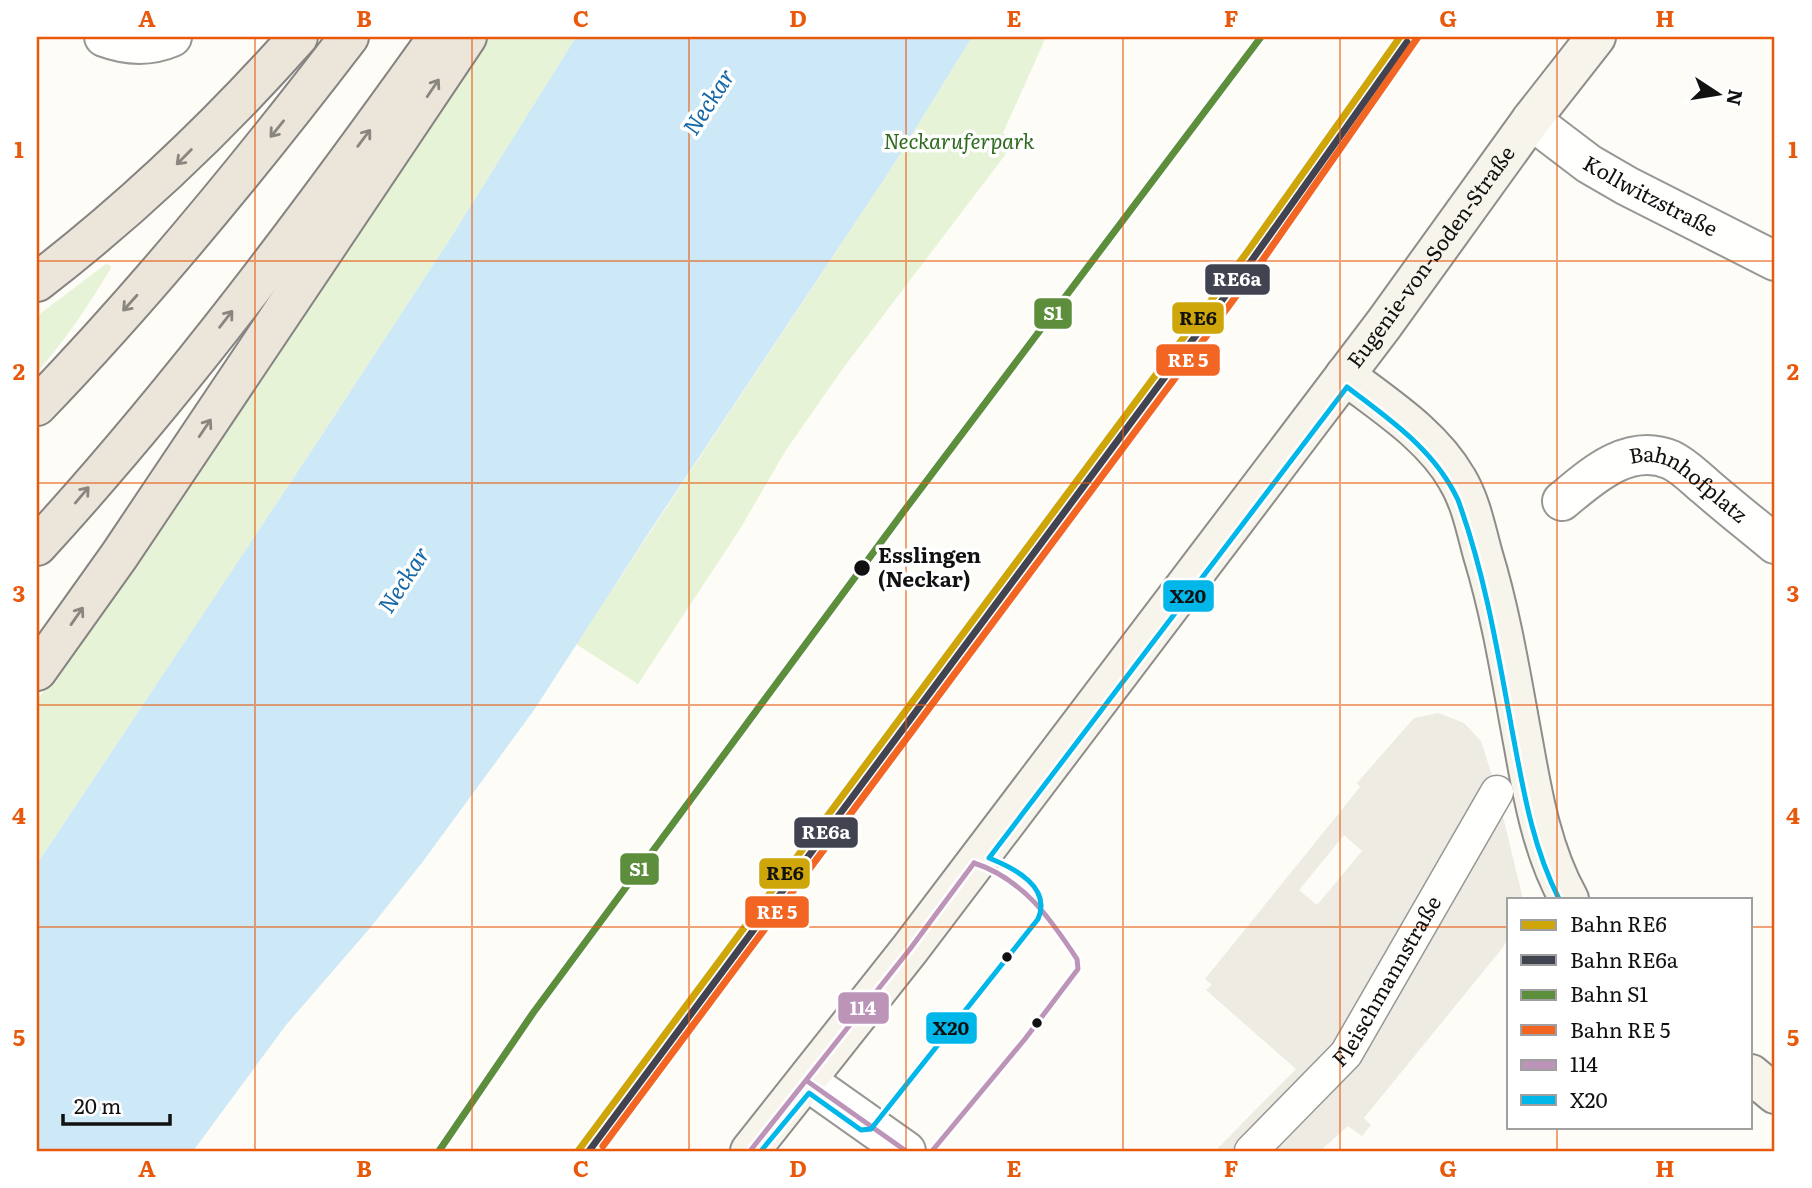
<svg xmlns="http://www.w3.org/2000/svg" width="1812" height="1188" font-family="Literata,serif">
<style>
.green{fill:#e7f3d7}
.plaza{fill:#edebe2;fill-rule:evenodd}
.water{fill:#cde8f7}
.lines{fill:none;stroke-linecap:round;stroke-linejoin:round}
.pedestrian-casing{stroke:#979795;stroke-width:35}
.minor-casing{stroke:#979795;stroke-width:42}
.secondary-casing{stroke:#8e8d8b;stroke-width:42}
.trunk-casing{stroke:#858482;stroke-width:42}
.pedestrian{stroke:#fffffe;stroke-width:32}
.minor{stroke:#fffffe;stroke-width:38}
.secondary{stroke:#f6f4eb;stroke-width:38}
.trunk{stroke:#ece5da;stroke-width:38}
.bus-1-casing{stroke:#fff;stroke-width:10}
.bus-2-casing{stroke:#fff;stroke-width:10}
.bus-1{stroke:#bb94b8;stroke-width:5}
.bus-2{stroke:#01b6e8;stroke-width:5}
.rail-1-casing{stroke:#fff;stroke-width:12}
.rail-2-casing{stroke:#fff;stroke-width:12}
.rail-3-casing{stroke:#fff;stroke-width:12}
.rail-4-casing{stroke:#fff;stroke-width:12}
.rail-1{stroke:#cfa609;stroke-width:7}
.rail-2{stroke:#424351;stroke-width:7}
.rail-3{stroke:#5c8e3c;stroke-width:7}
.rail-4{stroke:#f26522;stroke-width:7}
.oneway{stroke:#898680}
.grid{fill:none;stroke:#e8590c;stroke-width:2;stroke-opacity:0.55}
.stop-dot{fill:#111;stroke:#fff;stroke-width:2.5}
.labels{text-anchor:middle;stroke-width:7;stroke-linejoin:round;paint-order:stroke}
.park-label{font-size:21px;font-style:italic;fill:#2f6b1f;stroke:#fff}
.street-label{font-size:21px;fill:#111;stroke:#fff}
.stop-label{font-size:21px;font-weight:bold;fill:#111;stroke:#fff;text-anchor:start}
.water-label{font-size:23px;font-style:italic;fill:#1768a6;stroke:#fff}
.line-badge{stroke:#fff;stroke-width:2.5}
.badge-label{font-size:19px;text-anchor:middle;font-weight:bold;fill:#fff}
.pale-badge-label{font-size:19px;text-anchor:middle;font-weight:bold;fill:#111}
.neatline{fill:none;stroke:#e8590c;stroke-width:2.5}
.grid-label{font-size:23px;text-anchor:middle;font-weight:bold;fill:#e8590c}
</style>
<rect width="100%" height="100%" fill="#fdfcf7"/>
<g class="green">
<polygon points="490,37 576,37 450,239 318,441 37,864 37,700 65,664"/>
<polygon points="972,37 1046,37 1003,133 1015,142 844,367 786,450 740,529 638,684 576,644 887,175"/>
<path d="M106,264L110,265L111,268C89,304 66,340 37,372V316Z"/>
</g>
<path class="plaza" d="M1438,713L1464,723L1481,741L1497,792L1523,899H1509V933L1504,946L1364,1118L1371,1125L1362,1136L1348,1126L1320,1151H1215L1296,1069L1206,990L1212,985L1205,979L1360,787L1357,783L1414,718ZM1344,835L1362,851L1317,905L1299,890Z"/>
<polygon class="water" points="576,37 972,37 887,175 650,531 534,710 424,860 370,928 286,1025 193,1151 37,1151 37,864 318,441 450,239"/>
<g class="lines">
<defs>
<g id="pedestrian">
<path id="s1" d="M1251,1151L1346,1054L1497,792"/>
</g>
<g id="minor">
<path d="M104,37C128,46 149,47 172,37"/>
<path id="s2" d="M1531,120L1589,164L1627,186L1775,261"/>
<path id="s3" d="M1562,501C1592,476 1629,442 1671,460C1684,466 1694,477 1705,486C1728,506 1752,525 1775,544"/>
<polyline points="807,1081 906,1151"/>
</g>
<g id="secondary">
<path d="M1345,375C1384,405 1432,435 1457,479C1471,502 1476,530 1483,555C1502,617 1512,683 1524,747C1533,798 1543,853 1569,899"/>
<polyline points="1751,1074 1775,1094"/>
<path id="s4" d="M750,1151L910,949L1384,324L1531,120L1596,37"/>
</g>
<g id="trunk">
<path d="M37,282C132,209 218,127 298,37"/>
<path d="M37,406C149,290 251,165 349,37"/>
<path d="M37,546C180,390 308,218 432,45"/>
<polyline points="37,671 119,556 467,37"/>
</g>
</defs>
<use href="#pedestrian" class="pedestrian-casing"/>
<use href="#minor" class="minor-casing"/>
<use href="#secondary" class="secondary-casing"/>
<use href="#trunk" class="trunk-casing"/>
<use href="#pedestrian" class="pedestrian"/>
<use href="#minor" class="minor"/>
<use href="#secondary" class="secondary"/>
<use href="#trunk" class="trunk"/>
<defs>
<g id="bus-1">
<polyline points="807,1081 906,1151"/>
<polyline points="750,1151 910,949 974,863"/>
<path d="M932,1151L1025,1039L1078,969L1077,959C1050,918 1023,879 974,863"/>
</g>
<path id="bus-2" d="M761,1151L809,1093L861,1130L871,1129L1038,919C1052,887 1014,868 989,858L1347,387C1389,419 1435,450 1458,500C1485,574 1498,653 1512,730C1523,788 1532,846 1559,899"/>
</defs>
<use href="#bus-1" class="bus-1-casing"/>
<use href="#bus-2" class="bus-2-casing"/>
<use href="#bus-1" class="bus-1"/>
<use href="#bus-2" class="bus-2"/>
<defs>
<polyline id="rail-1" points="578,1151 1245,255 1400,37"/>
<polyline id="rail-2" points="589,1151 1252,260 1407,42"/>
<polyline id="rail-3" points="439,1151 533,1013 907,507 1261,37"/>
<polyline id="rail-4" points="603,1146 1257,268 1418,37"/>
</defs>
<use href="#rail-1" class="rail-1-casing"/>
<use href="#rail-2" class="rail-2-casing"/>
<use href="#rail-3" class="rail-3-casing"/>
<use href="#rail-4" class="rail-4-casing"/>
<use href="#rail-1" class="rail-1"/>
<use href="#rail-2" class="rail-2"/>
<use href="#rail-3" class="rail-3"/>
<use href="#rail-4" class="rail-4"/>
</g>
<defs><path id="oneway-shaft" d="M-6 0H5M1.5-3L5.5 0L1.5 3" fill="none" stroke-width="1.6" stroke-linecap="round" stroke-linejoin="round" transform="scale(1.75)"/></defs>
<g class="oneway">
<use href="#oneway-shaft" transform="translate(433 88) rotate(-56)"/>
<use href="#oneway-shaft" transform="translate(277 129) rotate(129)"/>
<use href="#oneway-shaft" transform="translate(364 138) rotate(-53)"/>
<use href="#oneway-shaft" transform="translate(184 157) rotate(135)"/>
<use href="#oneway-shaft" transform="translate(130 303) rotate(132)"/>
<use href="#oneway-shaft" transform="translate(226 319) rotate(-52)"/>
<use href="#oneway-shaft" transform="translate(205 428) rotate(-56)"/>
<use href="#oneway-shaft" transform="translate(82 495) rotate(-50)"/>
<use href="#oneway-shaft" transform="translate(77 616) rotate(-55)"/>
</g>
<path class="grid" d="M255,37V1151M472,37V1151M689,37V1151M906,37V1151M1123,37V1151M1340,37V1151M1557,37V899M37,261H1775M37,483H1775M37,705H1775M37,927H1509M1751,927H1775M1557,1127V1151"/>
<g class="stop-dot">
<circle cx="862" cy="568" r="9"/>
<circle cx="1007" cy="957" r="6"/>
<circle cx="1037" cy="1023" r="6"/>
</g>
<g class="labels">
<g class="park-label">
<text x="959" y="149">Neckaruferpark</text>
</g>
<g class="street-label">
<text dy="7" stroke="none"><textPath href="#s2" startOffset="142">Kollwitzstraße</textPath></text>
<text dy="7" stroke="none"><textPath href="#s4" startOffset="1124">Eugenie-von-Soden-Straße</textPath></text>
<text dy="7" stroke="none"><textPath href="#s3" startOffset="149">Bahnhofplatz</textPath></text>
<text dy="7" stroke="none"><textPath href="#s1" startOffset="219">Fleischmannstraße</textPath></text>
</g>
<g class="stop-label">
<text x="878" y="563">Esslingen<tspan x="878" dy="24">(Neckar)</tspan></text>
</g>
<g class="water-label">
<text transform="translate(709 102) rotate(-57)" y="8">Neckar</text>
<text transform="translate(404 580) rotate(-57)" y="8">Neckar</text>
</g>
</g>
<g class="line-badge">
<rect x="1204" y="263" width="67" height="33" rx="7" fill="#424351"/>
<rect x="1033" y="297" width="40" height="33" rx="7" fill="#5c8e3c"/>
<rect x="1171" y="301" width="54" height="34" rx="7" fill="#cfa609"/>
<rect x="1155" y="343" width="66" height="34" rx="7" fill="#f26522"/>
<rect x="1162" y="579" width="53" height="34" rx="7" fill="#01b6e8"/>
<rect x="793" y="816" width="66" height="33" rx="7" fill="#424351"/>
<rect x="619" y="852" width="41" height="34" rx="7" fill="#5c8e3c"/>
<rect x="758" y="857" width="53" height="33" rx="7" fill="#cfa609"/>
<rect x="744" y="895" width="66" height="34" rx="7" fill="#f26522"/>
<rect x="837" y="991" width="53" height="34" rx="7" fill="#bb94b8"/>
<rect x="925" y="1011" width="53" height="34" rx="7" fill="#01b6e8"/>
</g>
<g class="badge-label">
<text x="1237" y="286">RE6a</text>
<text x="1053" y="320">S1</text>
<text x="1188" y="367">RE 5</text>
<text x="826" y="839">RE6a</text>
<text x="639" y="876">S1</text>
<text x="777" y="919">RE 5</text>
<text x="863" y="1015">114</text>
</g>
<g class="pale-badge-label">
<text x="1198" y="325">RE6</text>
<text x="1188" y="603">X20</text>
<text x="785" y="880">RE6</text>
<text x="951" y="1035">X20</text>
</g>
<rect width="1812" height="1188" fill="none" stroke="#ffffff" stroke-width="77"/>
<rect x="1507" y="898" width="245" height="231" fill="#ffffff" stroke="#a0a0a0" stroke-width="2"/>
<rect x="1521" y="920" width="35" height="10" fill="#cfa609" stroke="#a0a0a0" stroke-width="2"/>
<text x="1570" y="932" font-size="21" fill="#111111">Bahn RE6</text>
<rect x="1521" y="955" width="35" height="10" fill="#424351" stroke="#a0a0a0" stroke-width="2"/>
<text x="1570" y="968" font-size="21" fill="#111111">Bahn RE6a</text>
<rect x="1521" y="990" width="35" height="10" fill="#5c8e3c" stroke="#a0a0a0" stroke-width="2"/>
<text x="1570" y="1002" font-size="21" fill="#111111">Bahn S1</text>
<rect x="1521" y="1025" width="35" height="10" fill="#f26522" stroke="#a0a0a0" stroke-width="2"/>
<text x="1570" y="1038" font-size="21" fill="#111111">Bahn RE 5</text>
<rect x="1521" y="1060" width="35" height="10" fill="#bb94b8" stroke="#a0a0a0" stroke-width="2"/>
<text x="1570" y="1072" font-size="21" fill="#111111">114</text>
<rect x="1521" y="1095" width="35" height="10" fill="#01b6e8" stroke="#a0a0a0" stroke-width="2"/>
<text x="1570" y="1108" font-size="21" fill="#111111">X20</text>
<g transform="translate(1718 94) rotate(102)" stroke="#ffffff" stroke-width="5" paint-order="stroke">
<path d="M0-5L12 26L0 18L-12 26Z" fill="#111111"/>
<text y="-10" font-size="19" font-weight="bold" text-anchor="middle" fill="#111111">N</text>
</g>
<path d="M63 1114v10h107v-10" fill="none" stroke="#111111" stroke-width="3.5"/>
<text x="74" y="1114" font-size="21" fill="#111111" stroke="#ffffff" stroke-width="5" paint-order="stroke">20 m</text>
<rect x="38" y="38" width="1735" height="1112" class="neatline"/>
<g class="grid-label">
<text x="147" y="27">A</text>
<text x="364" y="27">B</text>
<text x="581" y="27">C</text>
<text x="798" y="27">D</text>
<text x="1014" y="27">E</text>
<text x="1231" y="27">F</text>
<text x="1448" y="27">G</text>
<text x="1665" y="27">H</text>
<text x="19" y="158">1</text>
<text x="1793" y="158">1</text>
<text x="19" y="380">2</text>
<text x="1793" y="380">2</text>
<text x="19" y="602">3</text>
<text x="1793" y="602">3</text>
<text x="19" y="824">4</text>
<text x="1793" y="824">4</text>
<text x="19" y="1046">5</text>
<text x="1793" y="1046">5</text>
<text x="147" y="1177">A</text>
<text x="364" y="1177">B</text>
<text x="581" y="1177">C</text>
<text x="798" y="1177">D</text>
<text x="1014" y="1177">E</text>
<text x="1231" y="1177">F</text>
<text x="1448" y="1177">G</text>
<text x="1665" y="1177">H</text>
</g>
</svg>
